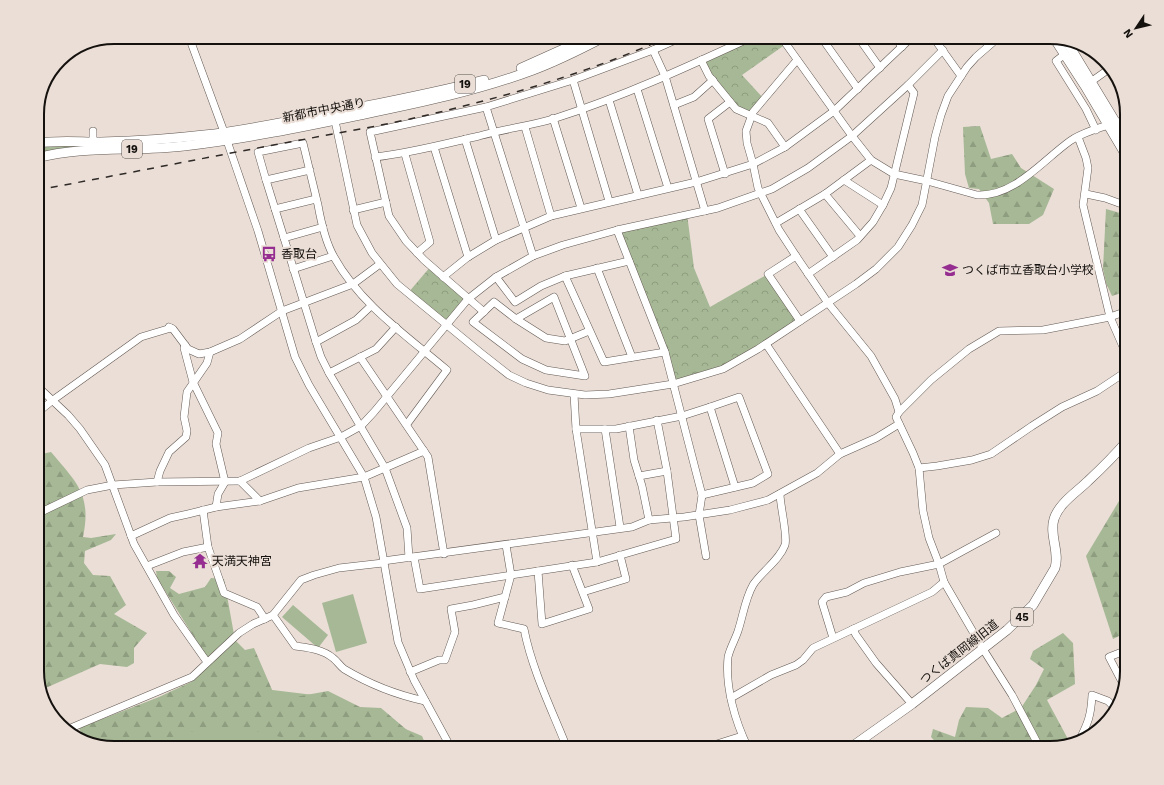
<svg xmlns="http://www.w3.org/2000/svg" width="1164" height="785" font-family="'Work Sans','Noto Sans JP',sans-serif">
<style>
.grass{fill:#a6b895}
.forest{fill:url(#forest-firs)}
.park{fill:url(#park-crowns)}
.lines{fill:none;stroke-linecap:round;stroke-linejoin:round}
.minor-casing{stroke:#635953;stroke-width:8}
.major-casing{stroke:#635953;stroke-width:10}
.minor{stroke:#fff;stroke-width:7}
.major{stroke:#fff;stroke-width:9}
.rail{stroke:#2f2a27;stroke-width:1.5;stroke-dasharray:7 7;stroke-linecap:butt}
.labels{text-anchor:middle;stroke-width:4;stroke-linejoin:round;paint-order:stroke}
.shield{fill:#eaded6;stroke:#554e4a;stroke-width:1}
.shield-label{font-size:11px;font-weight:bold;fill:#15110e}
.street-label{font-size:12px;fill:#15110e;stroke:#eaded6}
.poi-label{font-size:12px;fill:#15110e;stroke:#eaded6;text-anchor:start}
.rim{fill:none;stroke:#15110e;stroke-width:2}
</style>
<defs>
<pattern id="forest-firs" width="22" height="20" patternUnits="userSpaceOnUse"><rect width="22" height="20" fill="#a6b895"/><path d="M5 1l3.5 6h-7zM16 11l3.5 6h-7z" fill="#8e9d7f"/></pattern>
<pattern id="park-crowns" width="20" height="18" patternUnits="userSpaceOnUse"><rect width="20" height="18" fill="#a6b895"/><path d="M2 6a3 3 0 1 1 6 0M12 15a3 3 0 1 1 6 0" fill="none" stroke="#8e9d7f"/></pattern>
</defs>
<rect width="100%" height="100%" fill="#eaded6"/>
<g class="grass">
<polygon points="182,143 37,155 37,146"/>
<polygon points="353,594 367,643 336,652 322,603"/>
<polygon points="293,605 328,635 318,648 282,617"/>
<polygon points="232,685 330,697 422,736 427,748 114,748"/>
</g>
<g class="forest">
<polygon points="980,126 991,159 1012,154 1021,168 1054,189 1043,215 1029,224 993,224 989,203 979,189 969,188 965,174 963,127"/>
<polygon points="1106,209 1127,215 1127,291 1112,296 1106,283 1103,269"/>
<path d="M51,452C76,482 92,494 83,537L91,538L116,534L111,540L85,551L84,563L93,575L110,576L126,605L114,614L147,633L134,648V663L127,667L100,664L41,690L37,676V455Z"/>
<polygon points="1122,496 1127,496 1127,632 1113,639 1086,556"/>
<polygon points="156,571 169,571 176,577 170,588 179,594 205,587 211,578 224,579 235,640 245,650 254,648 276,699 290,698 328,691 360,707 381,708 414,736 423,748 325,748 321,746 249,730 190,732 147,748 114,748 87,740 83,737 79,728 159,697 191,682 211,664 157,578"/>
<polygon points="1063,633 1073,643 1075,684 1047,700 1069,741 1068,744 1051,748 941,748 931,737 933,729 955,737 959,720 966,707 988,708 1002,718 1021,708 1036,685 1044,669 1030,659 1033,651"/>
</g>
<g class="park">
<polygon points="752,37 781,37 786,44 742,75 764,99 753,112 736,109 701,60"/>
<polygon points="687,214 694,268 710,307 768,274 800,321 723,369 673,384 617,230"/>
<polygon points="431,266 468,299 447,325 408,293"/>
</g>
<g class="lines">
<defs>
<g id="minor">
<polyline points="189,37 224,132 258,231 295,357 309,385 364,477 376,517 398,642 414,680 451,748"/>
<path d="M781,37L852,136L871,160L894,174L927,181L977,195C1014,197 1042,161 1070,141C1083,132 1111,124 1127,120"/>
<polyline points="821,37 858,89"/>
<polyline points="858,37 880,68"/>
<polyline points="895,37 902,47"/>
<polyline points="933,37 961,76"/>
<polyline points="653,50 665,76 705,211"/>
<polyline points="1065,54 1056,61 1086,109 1096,130"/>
<polyline points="701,60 709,76 736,109 768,123 785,147"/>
<polyline points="797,60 753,112 746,131 747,143 753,164 758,188 779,230 796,256 828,303 871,356 895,399 899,412 896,417 913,453 919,468 923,511 929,538 939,564 944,582 983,649 1012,695 1040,748"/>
<polyline points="573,80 609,201"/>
<polyline points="1092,81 1109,69"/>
<polyline points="637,89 668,188"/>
<polyline points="609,100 638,195"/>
<polyline points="674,105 694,97 713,80"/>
<polyline points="486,107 533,256"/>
<polyline points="334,116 357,225 372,253 397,284 481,353 509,375 526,383 548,390 585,395 609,394 673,384 723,369 758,349 856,284 876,269 898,247 912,225 922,205 935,137 941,115 948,96 967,67 976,57 999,37"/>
<polyline points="553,118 581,208"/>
<polyline points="525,127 551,216"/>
<polyline points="1078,137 1086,158 1088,168 1083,205 1110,317 1127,356"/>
<polyline points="465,139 496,240"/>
<polyline points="93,141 93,131"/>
<polyline points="434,147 468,257"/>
<polyline points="405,154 430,242 417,253"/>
<path d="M375,157C411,153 444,144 479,136C504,129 529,126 553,119C622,97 687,67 752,37"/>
<path d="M310,170L266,180L258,152L303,143C308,163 313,184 318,205C321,222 325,241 334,257C360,304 407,336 447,370L407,424"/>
<polyline points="725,174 708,119 730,102"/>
<polyline points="266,180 284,238"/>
<polyline points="844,180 883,205"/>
<polyline points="825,194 860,236"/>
<polyline points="1086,194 1105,198 1127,206"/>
<polyline points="275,209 316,199"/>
<polyline points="799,209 833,257"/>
<polyline points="353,210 386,202"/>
<polyline points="776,223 825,194 871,160"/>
<polyline points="323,227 284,238 316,342 321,357 329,373 376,349 396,327"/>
<polyline points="617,230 665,352 702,495 699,515 706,556"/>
<polyline points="796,256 768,274 800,321"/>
<polyline points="597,268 632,357"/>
<polyline points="293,269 333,256"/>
<polyline points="808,274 857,240 873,222 883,205 891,188 914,93 908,85"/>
<polyline points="565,276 604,362 665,352"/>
<polyline points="443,277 468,257 496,240 551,216 696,182 753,164 785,147 834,111 912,37"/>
<polyline points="496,277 515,302 541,286 565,276 629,261"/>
<polygon points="554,297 585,376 546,370 522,359 473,322 494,302 516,319"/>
<polyline points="484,312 424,260 406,241 389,216 370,132 486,107 573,80 653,50 682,37"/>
<polyline points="516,319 546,338 565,341 589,331"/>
<polyline points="169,327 173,329 188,349 199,354 210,352 240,339 282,311 353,284 380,264"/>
<polyline points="316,342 356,320 371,306"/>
<polyline points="766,344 840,454"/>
<polyline points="185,345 184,348 193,382 218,433 216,444 225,482 218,494 216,507"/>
<polyline points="360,357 428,457 444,554"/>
<polyline points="329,373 385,468 407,528 409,558"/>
<polyline points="37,386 68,415 80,429 105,465 134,544 174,615 207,662"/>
<polyline points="574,394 576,429 597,562"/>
<polyline points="710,407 735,487"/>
<polyline points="899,412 931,380 969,349 999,331 1043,330 1110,317 1127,311"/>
<polyline points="37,413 53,400 141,337 171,328"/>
<polyline points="629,426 634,460 642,486 649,520"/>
<polyline points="576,429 616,429 682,416 710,407 739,397 768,474 753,483 702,495"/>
<polyline points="605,429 620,527"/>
<polyline points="919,468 937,466 972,460 991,454 1032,426 1062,407 1097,391 1127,371"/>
<polyline points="639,476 667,471"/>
<polyline points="240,481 260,501"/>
<polyline points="157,482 160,471 169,452 186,437 187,431 184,417 187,392 207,363 210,352"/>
<polyline points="203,510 208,547 224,593 257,607 265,619"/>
<polyline points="37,514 87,490 113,485 157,482 240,481 309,448 341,437 361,426 374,412 468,299 496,277 533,256 563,245 617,230 718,208 772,189 808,168 852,136 908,85 943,50"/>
<polyline points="131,536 170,518 188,514 216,507 260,501 298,488 364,477 424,451"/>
<path d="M506,545L511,575L498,623L524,629C532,670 552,710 567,748"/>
<polyline points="414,557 420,589 597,562 676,539 667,471 657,420"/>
<polyline points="383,561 632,527 649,520 684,517 730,510 768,500 817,473 840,454 876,438 899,424"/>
<polyline points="147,566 183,552 208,547"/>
<polyline points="538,571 542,624 589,609 572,565"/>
<polyline points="583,592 626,579 620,555"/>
<path d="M273,615L295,646C309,648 322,649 333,658C337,661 340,666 344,669C369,684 397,695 425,701"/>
<polyline points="853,629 856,635 876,663 912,704"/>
<polyline points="833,638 822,602 826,597 847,592 864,583 900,572 939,564 996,533"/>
<polyline points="410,672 439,660 445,660 455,632 451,609 473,605 505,597"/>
<polyline points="1122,682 1109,657 1127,650"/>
<polyline points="731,698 771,675 796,665 803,660 813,648 932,592 944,582"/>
<polyline points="66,730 192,677 239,633 253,624 273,615 301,580 314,575 339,568 383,563"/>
<path d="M1079,741C1088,723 1091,716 1092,695L1108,701L1116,709"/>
<polyline points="704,748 742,736"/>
<path d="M748,748C735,721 725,687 728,657C730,648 735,640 738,631C743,616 745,599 753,585C762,571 779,561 785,545C788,537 780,505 780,494"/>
</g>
<g id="major">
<polyline points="1054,38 1085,86 1127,157"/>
<polyline points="1067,42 1127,141"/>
<polyline points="521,68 590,37"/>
<path d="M37,143C58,140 79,142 101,142C135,141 170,139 204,135C243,131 282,122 321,115C375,104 430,94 484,80"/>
<path d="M37,158C85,145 136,152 184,146C244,139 302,127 360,115C418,103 477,91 533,70C557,61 581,49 604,37"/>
<path d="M850,748L912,704L1007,630L1033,605L1055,568C1060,552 1049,535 1054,519C1059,503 1077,492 1088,481C1102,468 1115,455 1127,441"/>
</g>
</defs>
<use href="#minor" class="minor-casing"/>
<use href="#major" class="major-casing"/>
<use href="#minor" class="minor"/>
<use href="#major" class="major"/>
<path class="rail" d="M37,190C125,174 213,156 301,140C337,133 374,127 410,119C498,99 586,74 668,37"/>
</g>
<defs>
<symbol id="bus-bare" viewBox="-9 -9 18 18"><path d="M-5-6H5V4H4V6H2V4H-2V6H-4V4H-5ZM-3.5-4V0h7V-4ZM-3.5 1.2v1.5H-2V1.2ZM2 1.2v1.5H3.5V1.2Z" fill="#962e91" stroke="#eaded6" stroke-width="2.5" paint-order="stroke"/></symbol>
<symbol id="school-bare" viewBox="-9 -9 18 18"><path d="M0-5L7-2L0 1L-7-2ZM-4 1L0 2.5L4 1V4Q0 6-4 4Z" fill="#962e91" stroke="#eaded6" stroke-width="2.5" paint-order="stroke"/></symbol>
<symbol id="temple-bare" viewBox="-9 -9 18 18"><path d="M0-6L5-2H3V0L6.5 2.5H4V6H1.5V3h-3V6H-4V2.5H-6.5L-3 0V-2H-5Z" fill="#962e91" stroke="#eaded6" stroke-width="2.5" paint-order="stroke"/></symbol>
</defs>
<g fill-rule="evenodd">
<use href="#bus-bare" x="258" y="243" width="22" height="22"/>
<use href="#school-bare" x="939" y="259" width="22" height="22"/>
<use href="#temple-bare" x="189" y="550" width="22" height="22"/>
</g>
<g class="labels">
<g class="shield">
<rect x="455" y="75" width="20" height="18" rx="3"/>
<rect x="122" y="140" width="20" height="18" rx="3"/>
<rect x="1011" y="608" width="22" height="18" rx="3"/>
</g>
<g class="shield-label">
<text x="465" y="88">19</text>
<text x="132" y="153">19</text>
<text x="1022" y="621">45</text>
</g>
<g class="street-label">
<text transform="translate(324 110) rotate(-11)" y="4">新都市中央通り</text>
<text transform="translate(959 652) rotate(-38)" y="4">つくば真岡線旧道</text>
</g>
<g class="poi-label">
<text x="281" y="258">香取台</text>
<text x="962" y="274">つくば市立香取台小学校</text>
<text x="212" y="565">天満天神宮</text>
</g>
</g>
<path d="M0 0H1164V785H0ZM114 44H1050A70 70 0 0 1 1120 114V671A70 70 0 0 1 1050 741H114A70 70 0 0 1 44 671V114A70 70 0 0 1 114 44Z" fill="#eaded6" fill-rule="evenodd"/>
<path class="rim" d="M114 44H1050A70 70 0 0 1 1120 114V671A70 70 0 0 1 1050 741H114A70 70 0 0 1 44 671V114A70 70 0 0 1 114 44Z"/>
<g transform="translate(1136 28) rotate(235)" stroke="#eaded6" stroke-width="3" paint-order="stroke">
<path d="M0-3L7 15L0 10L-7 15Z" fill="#15110e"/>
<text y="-6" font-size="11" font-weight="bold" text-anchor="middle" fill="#15110e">N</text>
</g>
</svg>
